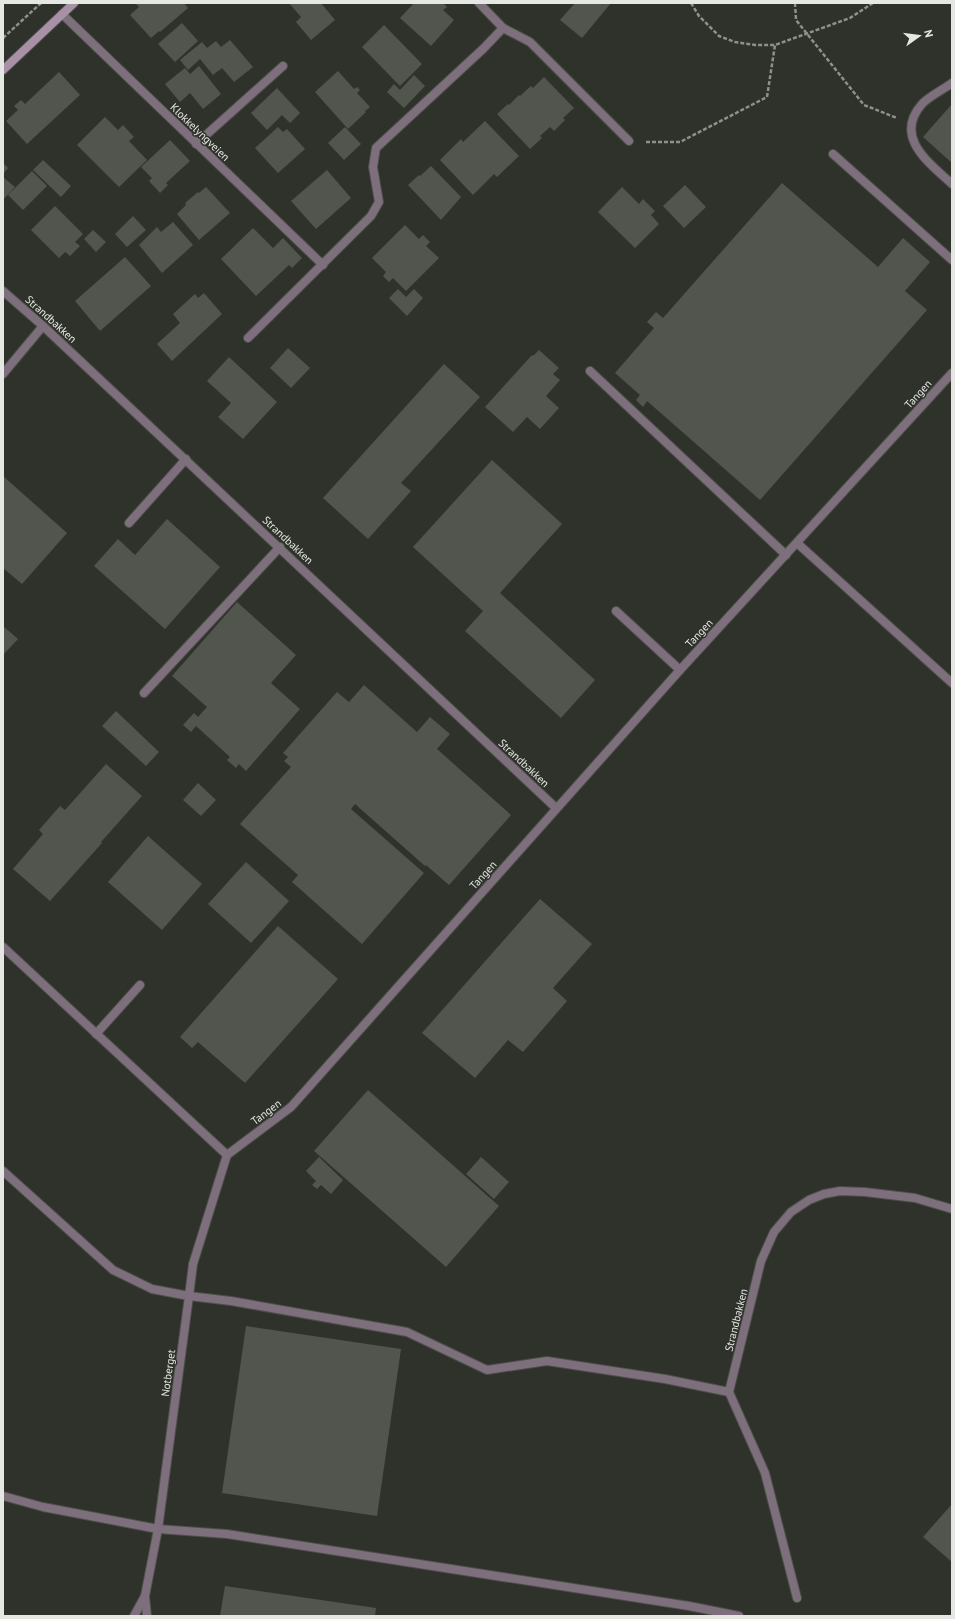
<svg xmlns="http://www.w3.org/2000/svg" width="955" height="1619" font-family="'PT Sans',sans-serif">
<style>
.building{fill:#52554d}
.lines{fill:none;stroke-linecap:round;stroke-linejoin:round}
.lane-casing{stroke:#4c4f48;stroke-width:10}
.street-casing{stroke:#4c4f48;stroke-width:10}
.secondary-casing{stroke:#4c4f48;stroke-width:10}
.path{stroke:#8e918b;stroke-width:2.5;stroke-dasharray:4 2;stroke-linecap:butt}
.lane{stroke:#7d6f7c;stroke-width:8}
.street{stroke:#7d6f7c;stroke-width:8}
.secondary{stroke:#a891a6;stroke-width:8}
.labels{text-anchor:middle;stroke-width:3;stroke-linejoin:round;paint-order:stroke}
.street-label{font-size:11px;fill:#e5e7e3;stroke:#2f322b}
</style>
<rect width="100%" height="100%" fill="#2f322b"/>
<g class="building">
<polygon points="135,3 184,3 188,8 160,32 159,31 151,38 130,15 139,7"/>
<polygon points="289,3 321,3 335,20 311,40 296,22 301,17"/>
<polygon points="414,3 443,3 447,7 443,10 454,20 431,46 400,18"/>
<polygon points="575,3 611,3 582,38 560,20"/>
<polygon points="182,23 198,41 175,62 158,44"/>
<polygon points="384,25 422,64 400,86 362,47"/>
<polygon points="230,40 253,67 234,82 222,68 213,75 200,59 188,70 180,60 202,42 207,48 216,41 221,47"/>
<polygon points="199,66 221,94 203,109 190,93 180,102 165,84 185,68 190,74"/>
<polygon points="338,71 354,89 357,87 360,90 357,93 370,107 365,111 366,112 348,129 315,92"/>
<polygon points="59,72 80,95 27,144 6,121 18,110 14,106 21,100 25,104"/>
<polygon points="414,75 425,86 404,108 387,92 394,84 400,90"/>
<polygon points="544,77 574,108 563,118 565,120 554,131 550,127 540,136 542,138 530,149 497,114 508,104 509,105 519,95 520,96 531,86 533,88"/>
<polygon points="277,88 300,113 290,123 282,115 267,130 251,113"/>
<polygon points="952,104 952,163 923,137"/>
<polygon points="105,117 118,130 123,125 134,137 129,141 147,160 119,187 77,145"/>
<polygon points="485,121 519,156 497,177 494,174 473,195 440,160 461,139 463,142"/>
<polygon points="278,127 283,132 287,129 305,149 278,173 255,148"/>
<polygon points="345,127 361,144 344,160 328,143"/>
<polygon points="170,140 190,161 166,183 168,185 160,193 149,181 152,178 141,167"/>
<polygon points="43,160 71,186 61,197 33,170"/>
<polygon points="3,163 8,168 3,174"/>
<polygon points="431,166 461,197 441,220 408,185 419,175 420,176"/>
<polygon points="327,170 351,198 316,229 291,201"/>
<polygon points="32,171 47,186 23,210 8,195"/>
<polygon points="3,177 15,187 3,200"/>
<polygon points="782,183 878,267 903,238 930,262 905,291 927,310 760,500 647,401 643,407 636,400 640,395 615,373 654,328 647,322 656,312 663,318"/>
<polygon points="685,185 706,207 684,228 663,206"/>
<polygon points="206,187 230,213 199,240 177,214 186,205 185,203 198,192 199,193"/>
<polygon points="622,187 639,204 643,199 655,211 651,215 659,224 635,248 598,212"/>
<polygon points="55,206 83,234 75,242 80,246 70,256 65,252 59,258 31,230"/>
<polygon points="133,216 146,230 127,247 115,234"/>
<polygon points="173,222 193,245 162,273 139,245 157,227 161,232"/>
<polygon points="405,225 419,239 423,235 430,242 426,246 439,258 406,291 393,278 389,282 383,276 386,272 372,258"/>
<polygon points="253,228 273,248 283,238 302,258 292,268 289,265 256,296 221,259"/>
<polygon points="93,230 106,242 96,252 84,239"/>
<polygon points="125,257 151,286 100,331 75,301"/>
<polygon points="398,289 406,297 414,289 423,298 407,316 389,298"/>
<polygon points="204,293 222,314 172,361 157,344 180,323 173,314 195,294 198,298"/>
<polygon points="288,348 310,368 291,388 270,368"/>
<polygon points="539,350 559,368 553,374 560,380 546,396 559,408 540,429 527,417 513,432 485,407 532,355 533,356"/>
<polygon points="229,357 277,402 243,439 218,417 231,403 207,381"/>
<polygon points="444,364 480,397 401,483 411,491 368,539 323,498"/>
<polygon points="492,460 562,524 500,593 595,680 561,718 465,631 483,611 413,547"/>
<polygon points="3,476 67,533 22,584 3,568"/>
<polygon points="167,519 220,567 165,629 94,566 118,539 135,555"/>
<polygon points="237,602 296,655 271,683 300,709 246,771 239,764 236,768 227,760 230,757 196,726 191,732 183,725 194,713 198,717 207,707 172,676"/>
<polygon points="3,626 18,639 3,655"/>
<polygon points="364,685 417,732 430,717 450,734 437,749 511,815 449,885 426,865 425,866 355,804 351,809 424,873 362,944 292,882 298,875 240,824 291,767 284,761 288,757 283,753 337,692 349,702"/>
<polygon points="116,711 159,752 146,766 102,726"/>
<polygon points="106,764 142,796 101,842 102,843 50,901 13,869 43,834 39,830 60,806 65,810"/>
<polygon points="198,783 216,800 201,816 183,800"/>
<polygon points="148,836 202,884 162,930 108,882"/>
<polygon points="246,862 289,901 251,943 208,904"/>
<polygon points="540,899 592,944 553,988 567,1001 523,1052 508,1040 475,1078 422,1033"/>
<polygon points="278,926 338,979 245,1083 198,1042 192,1048 180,1037"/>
<polygon points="368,1090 499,1206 446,1267 314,1151"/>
<polygon points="319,1157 343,1180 331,1194 321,1185 317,1189 312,1185 316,1181 306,1171"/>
<polygon points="481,1157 509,1182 494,1199 466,1174"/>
<polygon points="246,1326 401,1349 377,1516 222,1493"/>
<polygon points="952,1504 952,1562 923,1537"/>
<polygon points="225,1586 376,1608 375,1616 220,1616"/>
</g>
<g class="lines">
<defs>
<g id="lane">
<polyline points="503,28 530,42 629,141"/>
<path d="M952,83C944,89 928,97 922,104C893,137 929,163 952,184"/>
<polyline points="196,144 283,66"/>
<polyline points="833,154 952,260"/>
<polyline points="590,371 786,555"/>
<polyline points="3,374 43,326"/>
<polyline points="129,523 186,459"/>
<polyline points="616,611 680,670"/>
<polyline points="144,693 280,547"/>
<polyline points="96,1034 140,985"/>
<polyline points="3,1171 113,1270 152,1289 189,1296 193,1264 227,1155"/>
<polyline points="3,1496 43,1507 158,1529 227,1534 689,1606 739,1616"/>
</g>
<g id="street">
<polyline points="62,14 323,265"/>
<polyline points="3,291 43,326 556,808"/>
<polyline points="248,338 371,216 379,202 373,167 376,148 484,48 503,28 479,3"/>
<polyline points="797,543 952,683"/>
<polyline points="3,947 227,1155 291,1107 680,670 952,373"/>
<polyline points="797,1598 765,1473 729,1392 761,1261 774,1232 791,1212 809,1200 824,1194 840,1191 865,1192 915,1198 952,1209"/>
<polyline points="134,1616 145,1596"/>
<polyline points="147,1616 145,1596 158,1529 189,1296 231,1301 407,1332 487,1370 547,1361 665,1379 729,1392"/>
</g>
<polyline id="secondary" points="3,70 74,3"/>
</defs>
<use href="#lane" class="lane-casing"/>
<use href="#street" class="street-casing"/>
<use href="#secondary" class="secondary-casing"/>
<g class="path">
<polyline points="691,3 699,16 719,36 735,42 755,45 775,45 850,18 873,3"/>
<polyline points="795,3 796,20 864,105 897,118"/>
<polyline points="3,38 41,3"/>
<polyline points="646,142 680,142 767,97 775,45"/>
</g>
<use href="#lane" class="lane"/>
<use href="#street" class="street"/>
<use href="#secondary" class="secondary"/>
</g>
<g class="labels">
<g class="street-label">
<text transform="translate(200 132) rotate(44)" y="4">Klokkelyngveien</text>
<text transform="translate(51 319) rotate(42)" y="4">Strandbakken</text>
<text transform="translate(918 394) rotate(-48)" y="4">Tangen</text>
<text transform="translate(288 540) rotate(43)" y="4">Strandbakken</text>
<text transform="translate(699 633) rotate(-47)" y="4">Tangen</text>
<text transform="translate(524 763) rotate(43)" y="4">Strandbakken</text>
<text transform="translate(483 875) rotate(-48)" y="4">Tangen</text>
<text transform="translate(266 1112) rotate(-37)" y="4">Tangen</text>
<text transform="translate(736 1320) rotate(-76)" y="4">Strandbakken</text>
<text transform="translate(168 1373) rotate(-82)" y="4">Notberget</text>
</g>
</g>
<rect width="955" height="1619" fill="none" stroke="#e5e7e3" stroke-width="8"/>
<g transform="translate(919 36) rotate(76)" stroke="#2f322b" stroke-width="3" paint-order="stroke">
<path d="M0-3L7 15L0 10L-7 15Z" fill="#e5e7e3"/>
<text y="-6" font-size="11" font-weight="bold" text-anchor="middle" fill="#e5e7e3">N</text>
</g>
</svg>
